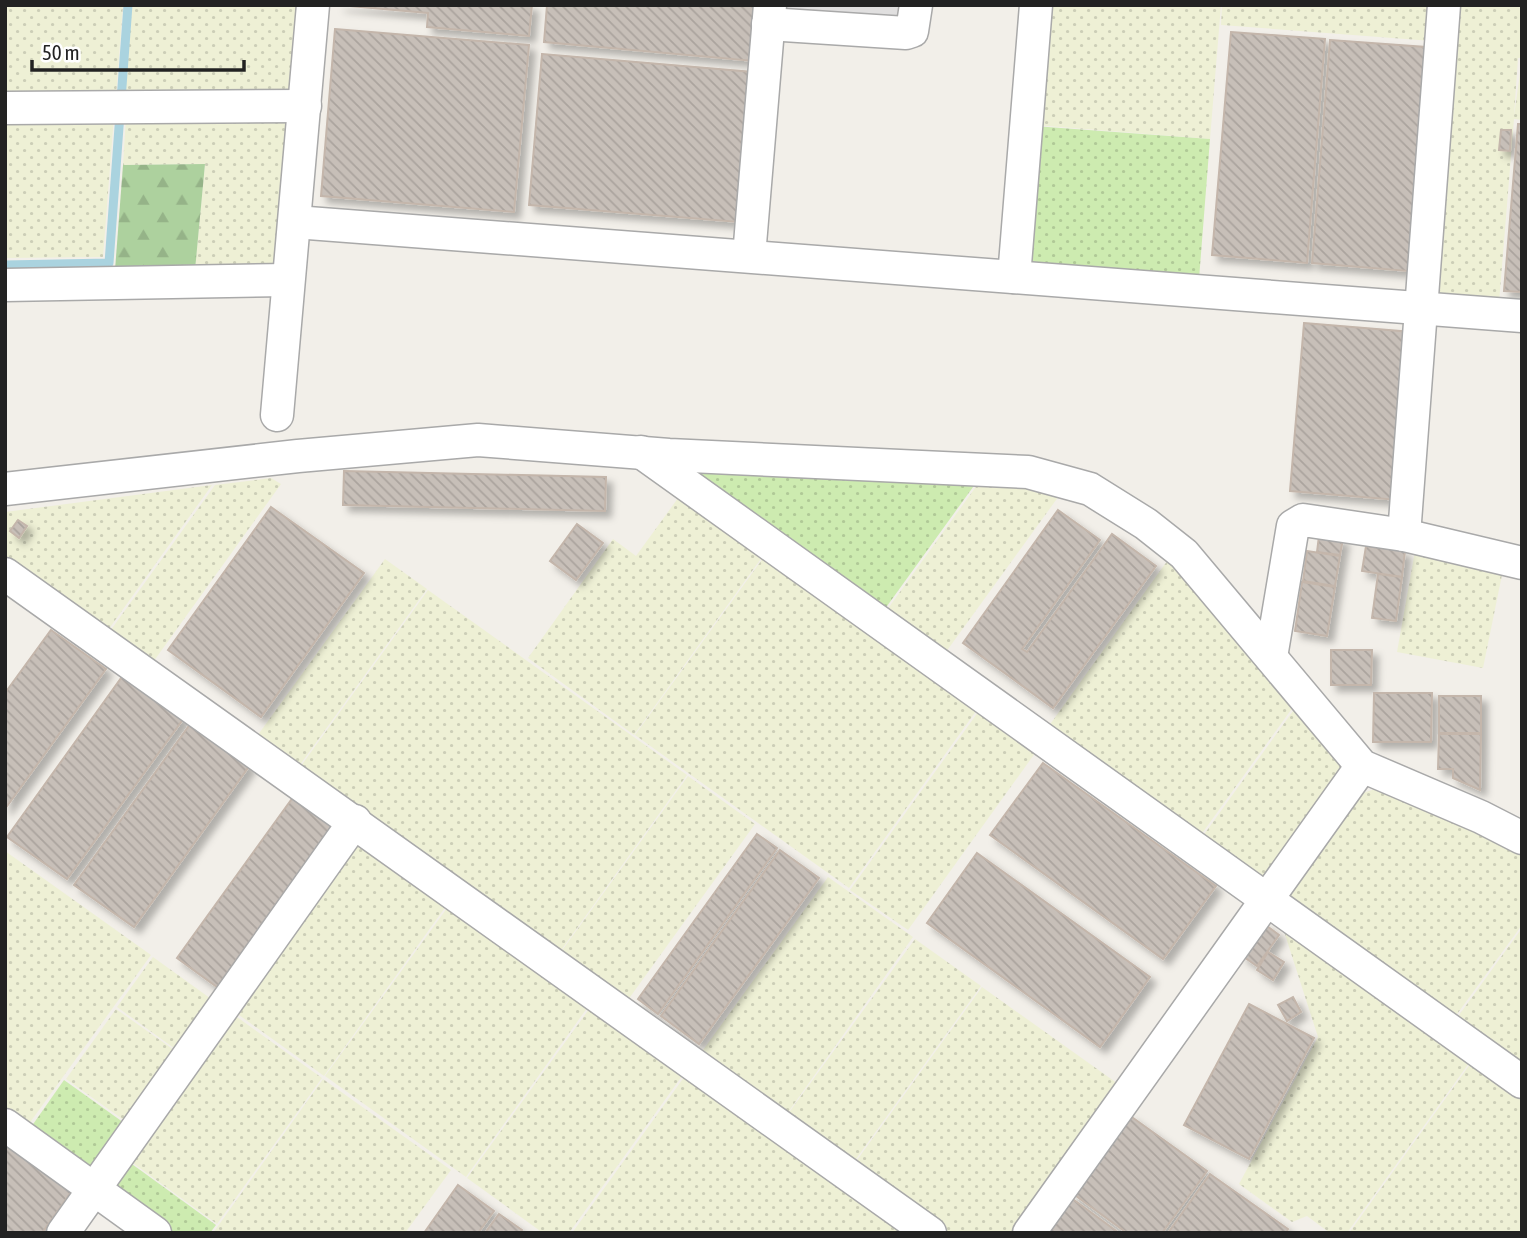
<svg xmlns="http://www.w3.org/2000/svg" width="1527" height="1238" font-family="'Asap Condensed',sans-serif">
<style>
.residential{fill:#e0dfdf}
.farmland{fill:url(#farmland-dots)}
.grass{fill:url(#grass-dots)}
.forest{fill:url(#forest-firs)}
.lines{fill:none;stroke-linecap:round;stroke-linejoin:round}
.stream{stroke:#aad3df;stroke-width:9}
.building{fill:url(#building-back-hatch);stroke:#c4b6ab;stroke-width:2;filter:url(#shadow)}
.minor-casing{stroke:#a9a9a9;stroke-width:35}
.minor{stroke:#fff;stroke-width:32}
</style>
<defs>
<pattern id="farmland-dots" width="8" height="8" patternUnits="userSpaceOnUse" patternTransform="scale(1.75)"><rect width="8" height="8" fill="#eef0d5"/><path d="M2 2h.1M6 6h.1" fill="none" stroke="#ccceb7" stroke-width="1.8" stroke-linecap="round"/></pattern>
<pattern id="grass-dots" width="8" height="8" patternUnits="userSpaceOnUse" patternTransform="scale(1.75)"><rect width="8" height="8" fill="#cdebb0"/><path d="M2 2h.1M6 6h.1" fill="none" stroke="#b0c997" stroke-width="1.8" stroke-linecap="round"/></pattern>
<pattern id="forest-firs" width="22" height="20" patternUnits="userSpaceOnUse" patternTransform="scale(1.75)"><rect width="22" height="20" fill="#add19e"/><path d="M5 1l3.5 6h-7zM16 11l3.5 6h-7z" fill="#95b388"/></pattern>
<pattern id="building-back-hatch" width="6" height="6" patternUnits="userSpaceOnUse" patternTransform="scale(1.75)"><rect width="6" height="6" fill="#c7bfb8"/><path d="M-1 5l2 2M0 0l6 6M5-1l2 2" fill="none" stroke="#aba49e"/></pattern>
<filter id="shadow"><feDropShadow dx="6" dy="6" stdDeviation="3.5" flood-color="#0004"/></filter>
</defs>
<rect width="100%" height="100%" fill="#f2efe9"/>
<polygon class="residential" points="780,5 908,5 906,27 779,16"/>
<g class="farmland">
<polygon points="5,5 123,5 116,96 5,97"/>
<polygon points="132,5 297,5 290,95 125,96"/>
<polygon points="1044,5 1221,5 1210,139 1035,125"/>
<polygon points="1222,5 1435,5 1432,41 1221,25"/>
<polygon points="1457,5 1522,5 1522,58 1518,58 1514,116 1522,59 1522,120 1514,119 1499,303 1433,297"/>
<polygon points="291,115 277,268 195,269 205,164 123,165 126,117"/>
<polygon points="114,116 103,257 5,258 5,118"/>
<polygon points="983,477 1064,489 943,656 884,614"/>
<polygon points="271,478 281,484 151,665 108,634 215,485"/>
<polygon points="212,485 106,633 5,561 5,512"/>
<polygon points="681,494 765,553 634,735 528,658 613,539 636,556"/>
<polygon points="1415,551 1503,570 1483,668 1397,652"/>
<polygon points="766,554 979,707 849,888 635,735"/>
<polygon points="1170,557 1296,703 1198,839 1046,730"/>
<polygon points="385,559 427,589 297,769 255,739"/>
<polygon points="428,590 687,775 557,956 298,770"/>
<polygon points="1298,704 1343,767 1264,886 1200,840"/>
<polygon points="981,708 1038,749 908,930 850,890"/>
<polygon points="688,776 755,824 625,1004 558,956"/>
<polygon points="1375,789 1390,791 1522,852 1522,925 1452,1021 1280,898 1360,794"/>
<polygon points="355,835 449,902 324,1076 232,1010"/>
<polygon points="5,851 151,955 26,1128 5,1113"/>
<polygon points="828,877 913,937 784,1118 698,1057"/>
<polygon points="450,904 590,1004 466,1177 325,1076"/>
<polygon points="1281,922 1472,1059 1347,1233 1330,1233 1307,1216 1292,1222 1239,1184 1318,1037"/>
<polygon points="1522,928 1522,1070 1454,1022"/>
<polygon points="915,939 981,986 851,1166 785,1118"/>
<polygon points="153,957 214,1001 178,1051 117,1007"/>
<polygon points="982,987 1121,1086 1016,1233 945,1233 852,1167"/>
<polygon points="592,1005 685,1072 569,1233 543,1233 467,1178"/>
<polygon points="116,1009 177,1052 128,1123 66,1079"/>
<polygon points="230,1012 322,1078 217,1224 126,1158"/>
<polygon points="1473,1060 1522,1095 1522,1233 1349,1233"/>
<polygon points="687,1073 910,1233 572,1233"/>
<polygon points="323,1079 451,1170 405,1233 213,1233"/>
</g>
<g class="grass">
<polygon points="1034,126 1210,139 1199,279 1023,265"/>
<polygon points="672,463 981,476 882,613"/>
<polygon points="64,1080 127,1125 91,1175 29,1130"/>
<polygon points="125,1159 216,1225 210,1233 172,1233 106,1185"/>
</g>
<polygon class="forest" points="205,164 195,270 115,270 123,165"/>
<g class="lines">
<polyline class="stream" points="5,265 109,263 128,5"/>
</g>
<g class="building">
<polygon points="338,5 532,5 529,36 427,27 428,13"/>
<polygon points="547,5 759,5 754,61 544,42"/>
<polygon points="335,29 529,45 514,212 321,196"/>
<polygon points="1231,32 1325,39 1307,263 1212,255"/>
<polygon points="1330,40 1426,47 1408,271 1312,263"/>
<polygon points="542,54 753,72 739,222 529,205"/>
<polygon points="1518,124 1522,124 1522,292 1504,291"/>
<polygon points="1501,130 1511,130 1510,151 1499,150"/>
<polygon points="1304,323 1412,332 1398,500 1290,491"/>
<polygon points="344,471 606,477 605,511 343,505"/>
<polygon points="271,507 364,573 261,717 168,650"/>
<polygon points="1058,510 1100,540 1022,649 1027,652 1112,534 1156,566 1053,708 963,643"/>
<polygon points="18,520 27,526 19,538 10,531"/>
<polygon points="577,524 603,543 576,580 550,561"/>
<polygon points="1319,536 1343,539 1340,555 1317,552"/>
<polygon points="1366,546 1405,551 1402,577 1362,571"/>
<polygon points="1307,551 1340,556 1335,586 1303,581"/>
<polygon points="1378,574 1402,577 1396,621 1372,618"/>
<polygon points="1302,582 1335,587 1327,636 1295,631"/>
<polygon points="51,630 106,669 5,809 5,693"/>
<polygon points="1331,650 1372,650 1371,685 1331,685"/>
<polygon points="124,674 184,718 67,879 7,837"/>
<polygon points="1374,693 1432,693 1431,742 1373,742"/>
<rect x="1439" y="696" width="42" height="37"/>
<polygon points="191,723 250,765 134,927 74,885"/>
<polygon points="1439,734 1481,734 1480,790 1453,778 1453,769 1438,769"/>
<polygon points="1043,763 1216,886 1163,959 990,835"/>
<polygon points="294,796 333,824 217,987 177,958"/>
<polygon points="757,834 777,848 658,1014 638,999"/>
<polygon points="780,850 819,878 699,1044 661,1016"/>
<polygon points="977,853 1150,977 1100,1047 927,923"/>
<polygon points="1263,923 1279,935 1257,966 1241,955"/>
<polygon points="1268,952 1284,962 1273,980 1257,970"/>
<polygon points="1293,997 1301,1012 1287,1021 1278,1005"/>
<polygon points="1249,1004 1314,1038 1249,1159 1184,1125"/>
<polygon points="1129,1115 1207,1171 1162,1233 1127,1233 1072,1193"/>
<polygon points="5,1144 71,1192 42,1233 5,1233"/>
<polygon points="1210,1174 1288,1229 1286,1233 1168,1233"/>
<polygon points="458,1185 494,1211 478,1233 424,1233"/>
<polygon points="1070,1197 1119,1233 1044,1233"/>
<polygon points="499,1214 522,1230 520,1233 485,1233"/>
</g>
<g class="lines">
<defs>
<g id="minor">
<polyline points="768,24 906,33 912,31 916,5"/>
<polyline points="5,108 305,106"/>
<polyline points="295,222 1522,316"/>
<polyline points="749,256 770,5"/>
<polyline points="1014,277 1036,5"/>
<polyline points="5,285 287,280"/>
<polyline points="277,415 313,5"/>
<polyline points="641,452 1522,1082"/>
<polyline points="5,489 298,456 478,440 669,455 1028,472 1090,489 1146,524 1184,554 1362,766 1481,817 1522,838"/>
<polyline points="1404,535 1444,5"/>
<polyline points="5,574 930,1233"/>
<polyline points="1271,657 1293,526 1303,520 1404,535 1522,563"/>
<polyline points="5,1125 155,1233"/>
<polyline points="63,1233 355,821"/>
<polyline points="1029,1233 1362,766"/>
</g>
</defs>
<use href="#minor" class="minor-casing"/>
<use href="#minor" class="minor"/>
</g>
<rect width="1527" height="1238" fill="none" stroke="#222222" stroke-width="14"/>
<path d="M32 60v10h212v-10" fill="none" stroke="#222222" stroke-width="3.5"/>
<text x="42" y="60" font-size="21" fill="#222222" stroke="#ffffff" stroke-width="5" paint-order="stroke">50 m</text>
</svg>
